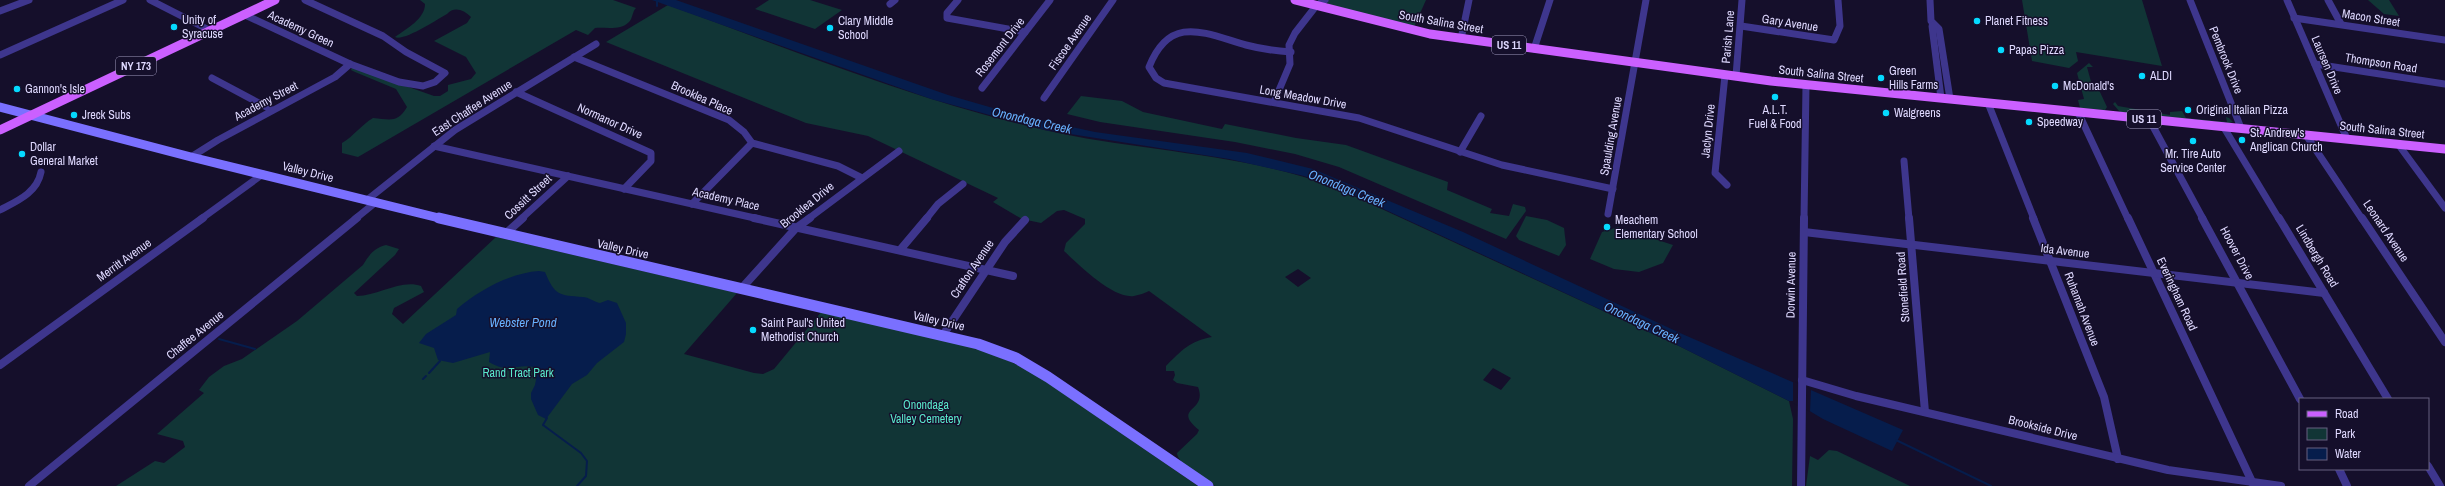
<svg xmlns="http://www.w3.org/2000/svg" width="2445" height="486" font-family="'Archivo Narrow',sans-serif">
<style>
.green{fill:#113536;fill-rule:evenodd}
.water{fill:#061d4c}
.pier{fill:#150f2b}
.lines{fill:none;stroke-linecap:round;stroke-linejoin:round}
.stream{stroke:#061d4c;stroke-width:2}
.minor-far1{stroke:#3e368d;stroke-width:7}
.minor{stroke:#3e368d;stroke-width:8}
.secondary-far1{stroke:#7a70ff;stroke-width:9}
.secondary{stroke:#7a70ff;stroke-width:11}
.primary{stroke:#cb60ff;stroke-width:9}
.poi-dot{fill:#05daff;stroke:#150f2b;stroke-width:1.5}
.labels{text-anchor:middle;stroke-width:3;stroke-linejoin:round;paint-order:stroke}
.shield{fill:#150f2b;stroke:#a29cbf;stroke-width:1}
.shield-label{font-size:11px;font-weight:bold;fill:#dfd9ff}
.street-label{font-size:12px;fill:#dfd9ff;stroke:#150f2b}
.poi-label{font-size:12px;fill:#dfd9ff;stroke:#150f2b;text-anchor:start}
.park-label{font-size:12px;fill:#5ae9cc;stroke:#150f2b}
.water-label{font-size:13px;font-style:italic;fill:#67b1ff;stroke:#150f2b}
</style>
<rect width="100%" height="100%" fill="#150f2b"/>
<g class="green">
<path d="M420,0H613L636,8C632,12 633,18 629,22C620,31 606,27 595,28L588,35L576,30L358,157L342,153V143C354,136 361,125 373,118C389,119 397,124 407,107L396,89L355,72L351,70L352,67L434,96H440L448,91V85L471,79L476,73L466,57L434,41L467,23L471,17C464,10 454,6 447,14C438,19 403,42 395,37C406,29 425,19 425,4Z"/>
<polygon points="769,0 810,0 842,10 815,29 755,9"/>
<polygon points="1327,0 1426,0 1413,29 1328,6"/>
<polygon points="2022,0 2142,0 2162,66 2076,52 2078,61 2069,68 2032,61"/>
<polygon points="2368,0 2389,0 2399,16 2384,14"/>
<path d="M668,5C792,50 916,100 1044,130C1140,152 1241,152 1334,187L1679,346L1789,401L1793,419L1792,486H1215C1206,479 1177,464 1177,453L1197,434L1199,430C1171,407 1208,413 1198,387L1177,383L1173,380L1175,375L1174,371H1166V366C1182,350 1190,341 1212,337L1149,291C1145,293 1139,295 1134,296C1113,299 1079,265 1064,251L1066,243L1085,224V219L1064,210L1057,211L1041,223L1022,219L993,202L998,198L868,136L806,123L606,42ZM1298,269L1311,278L1298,287L1285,277ZM1493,368L1511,378L1501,390L1483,380Z"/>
<polygon points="2089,63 2093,67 2087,67 2093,89 2099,90 2107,107 2105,110 2080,108 2078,100 2084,99 2077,73"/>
<polygon points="1081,96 1122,101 1143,112 1222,129 1225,124 1296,138 1346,145 1448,182 1447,190 1492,209 1490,213 1509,216 1513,204 1525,207 1526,211 1506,239 1339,167 1295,154 1235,142 1100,122 1067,114"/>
<polygon points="2115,102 2118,106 2170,115 2170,112 2182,111 2186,118 2227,122 2226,117 2229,118 2233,122 2229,123 2120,112 2113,104"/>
<polygon points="1526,216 1547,220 1564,228 1566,245 1559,256 1519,240 1516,236"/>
<polygon points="1618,227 1673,245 1663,263 1639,272 1614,269 1590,259 1602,232"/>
<path d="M496,237L737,293L684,354L754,373L763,374L774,369L822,311C893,328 971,338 1035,374L1198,486H116L155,461L164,463L185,447L183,441L157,434L204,393L199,390L209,377L224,366L242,359L297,321L363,265C369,255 374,248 386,245L399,249L395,255L354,293L357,296C378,296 401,279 421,286L424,292L394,308L392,314L403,324Z"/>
<polygon points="1829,450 1837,451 1910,486 1806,486 1810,456 1818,460"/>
</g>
<g class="water">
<polygon points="652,0 676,0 948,95 1021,116 1095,132 1247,153 1313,169 1463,232 1680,333 1903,430 1892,451 1823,419 1793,401 1789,401 1679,346 1492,259 1351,194 1304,176 1229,159 1045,130 931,99"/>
<path d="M539,271L545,272C555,296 559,295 583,297C588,297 595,302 600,303L608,300L617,303L626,323V334L624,342L597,363L587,375L572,384L546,419L538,415L531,399V393L535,385L538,369C522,361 509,375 489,362L490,352L453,363L438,360L434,348L419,343L426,334L456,315L457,309C479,290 510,273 539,271Z"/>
</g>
<polygon class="pier" points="1793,381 1811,389 1810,412 1793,403"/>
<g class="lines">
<g class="stream">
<polyline points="657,1 657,6"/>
<polyline points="219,339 255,349"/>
<polyline points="429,373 440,361"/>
<polyline points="423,379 426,376"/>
<polyline points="547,418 543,425 581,453 587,461 586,476 577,486"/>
<polyline points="1896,440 1991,486"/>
</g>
<g class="minor-far1">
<polyline points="150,0 209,30"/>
<polyline points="958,0 947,13 947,18 1025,32"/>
<polyline points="1930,0 1931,21 1939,29 1950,99"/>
<polyline points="2190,0 2241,128"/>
<polyline points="2287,0 2347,139"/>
<polyline points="2328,0 2341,24"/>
<polyline points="890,4 895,0"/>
<polyline points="0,11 29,0"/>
<polyline points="243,14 350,64 399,82 423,86 435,82 445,73 406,52 383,36 305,0"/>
<polyline points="2294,18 2445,40"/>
<polyline points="1934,25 1932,26 1941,98"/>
<polyline points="1741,26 1834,40 1840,26 1838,0"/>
<polyline points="1461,39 1469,0"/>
<polyline points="1534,49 1550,0"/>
<path d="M1291,52C1276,51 1261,49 1246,45C1204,33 1170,14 1149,67L1156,78L1164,83L1359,118L1502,165L1613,189"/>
<polyline points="0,55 123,0"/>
<polyline points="574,57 729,120 744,132 752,143 838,166 862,178"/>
<polyline points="2315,64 2445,84"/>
<polyline points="1725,75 1715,173 1727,185"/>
<polyline points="1736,76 1742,0"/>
<polyline points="212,78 272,110"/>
<polyline points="982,88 1050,0"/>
<polyline points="516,92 651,153 651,161 624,189"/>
<polyline points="1044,98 1113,0"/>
<polyline points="1274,102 1290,64 1289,45 1295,33 1316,6 1325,0"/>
<polyline points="1988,103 2034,219"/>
<polyline points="2078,112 2128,219"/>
<polyline points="2149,119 2203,219"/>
<polyline points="2223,126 2279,219"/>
<polyline points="2306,135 2362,219"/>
<polyline points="2398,144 2445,208"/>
<polyline points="434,146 759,219"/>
<polyline points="1460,152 1481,116"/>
<polyline points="191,157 218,140 335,77 350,64"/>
<polyline points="1904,161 1909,219"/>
<polyline points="367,200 455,130 596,44"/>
<polyline points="692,204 752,143"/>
<path d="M0,210C17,201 37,193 41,172"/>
<polyline points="1608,214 1646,0"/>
<polyline points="201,219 263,174"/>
<polyline points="355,219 376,202"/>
<polyline points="521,219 568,176"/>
<polyline points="808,219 899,151"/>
<polyline points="926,219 938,204 963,184"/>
<polyline points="1804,219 1806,85"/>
</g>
<g class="minor">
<polyline points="754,218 1013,276"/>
<polyline points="1909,218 1925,412"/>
<polyline points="2033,218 2104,397 2118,459"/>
<polyline points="2128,218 2254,486"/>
<polyline points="2202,218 2300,399"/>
<polyline points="2279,218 2388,399"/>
<polyline points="2362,218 2445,342"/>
<polyline points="1804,232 2324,293"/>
<polyline points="505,234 523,218"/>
<polyline points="900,250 927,218"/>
<polyline points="741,289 796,228 810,218"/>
<polyline points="943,335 1005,242 1025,220"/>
<polyline points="0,365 203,218"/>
<polyline points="1802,380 1856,396 2168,470 2281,486"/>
<polyline points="2428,466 2440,486"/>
<polyline points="2339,469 2347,486"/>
<polyline points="29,486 357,218"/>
<polyline points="1801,486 1804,218"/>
</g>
<polyline class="secondary-far1" points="0,107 191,157 443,219"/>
<polyline class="secondary" points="439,218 978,344 1016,358 1048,377 1208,486"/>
<g class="primary">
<polyline points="1295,0 1430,34 1771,81 2445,149"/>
<polyline points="0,130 275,0"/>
</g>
</g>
<g class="poi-dot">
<circle cx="1977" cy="21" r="4"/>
<circle cx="174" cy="27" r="4"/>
<circle cx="830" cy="28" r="4"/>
<circle cx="2001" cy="50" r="4"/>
<circle cx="2142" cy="76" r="4"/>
<circle cx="1881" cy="78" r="4"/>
<circle cx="2055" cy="86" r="4"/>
<circle cx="17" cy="89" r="4"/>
<circle cx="1775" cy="97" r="4"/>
<circle cx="2188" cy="110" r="4"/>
<circle cx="1886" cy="113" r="4"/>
<circle cx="74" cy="115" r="4"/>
<circle cx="2029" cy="122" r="4"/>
<circle cx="2242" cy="140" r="4"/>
<circle cx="2193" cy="141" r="4"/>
<circle cx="22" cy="154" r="4"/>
<circle cx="1607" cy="227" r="4"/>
<circle cx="753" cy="330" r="4"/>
</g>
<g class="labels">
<g class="shield">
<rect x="1492" y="36" width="34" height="18" rx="3"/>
<rect x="116" y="57" width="40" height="18" rx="3"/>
<rect x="2127" y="110" width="34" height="18" rx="3"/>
</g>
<g class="shield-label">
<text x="1509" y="49">US 11</text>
<text x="136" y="70">NY 173</text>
<text x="2144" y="123">US 11</text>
</g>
<g class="street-label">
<text transform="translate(2371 18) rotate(9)" y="4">Macon Street</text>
<text transform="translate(1441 22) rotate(10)" y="4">South Salina Street</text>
<text transform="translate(1790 23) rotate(9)" y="4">Gary Avenue</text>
<text transform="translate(301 29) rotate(25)" y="4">Academy Green</text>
<text transform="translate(1728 37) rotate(-85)" y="4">Parish Lane</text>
<text transform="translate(1070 42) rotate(-55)" y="4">Fiscoe Avenue</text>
<text transform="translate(1000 47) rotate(-52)" y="4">Rosemont Drive</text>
<text transform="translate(2226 60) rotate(68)" y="4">Pembrook Drive</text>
<text transform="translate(2381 63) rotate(9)" y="4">Thompson Road</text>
<text transform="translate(2327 65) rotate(67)" y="4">Laursen Drive</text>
<text transform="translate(1821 74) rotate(6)" y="4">South Salina Street</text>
<text transform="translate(1303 97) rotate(10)" y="4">Long Meadow Drive</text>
<text transform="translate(702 98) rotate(24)" y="4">Brooklea Place</text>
<text transform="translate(266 101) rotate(-28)" y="4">Academy Street</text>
<text transform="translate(472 108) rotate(-33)" y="4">East Chaffee Avenue</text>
<text transform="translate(610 121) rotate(24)" y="4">Normanor Drive</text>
<text transform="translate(2382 130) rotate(6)" y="4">South Salina Street</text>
<text transform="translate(1708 131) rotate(-84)" y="4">Jaclyn Drive</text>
<text transform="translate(1611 136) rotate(-80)" y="4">Spaulding Avenue</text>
<text transform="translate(308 172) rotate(14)" y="4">Valley Drive</text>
<text transform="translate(528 197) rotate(-43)" y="4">Cossitt Street</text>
<text transform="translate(726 199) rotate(13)" y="4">Academy Place</text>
<text transform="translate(807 205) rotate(-39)" y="4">Brooklea Drive</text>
<text transform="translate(2386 231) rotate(56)" y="4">Leonard Avenue</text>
<text transform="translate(623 249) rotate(13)" y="4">Valley Drive</text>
<text transform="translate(2065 251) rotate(7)" y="4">Ida Avenue</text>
<text transform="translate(2237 253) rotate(62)" y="4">Hoover Drive</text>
<text transform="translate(2317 256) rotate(59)" y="4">Lindbergh Road</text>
<text transform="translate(124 260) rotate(-36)" y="4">Merritt Avenue</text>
<text transform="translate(972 269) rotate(-56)" y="4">Crafton Avenue</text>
<text transform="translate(1791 285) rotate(-89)" y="4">Dorwin Avenue</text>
<text transform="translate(1903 287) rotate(-94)" y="4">Stonefield Road</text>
<text transform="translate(2177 294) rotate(65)" y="4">Everingham Road</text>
<text transform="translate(2082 309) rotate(69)" y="4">Ruhamah Avenue</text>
<text transform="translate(939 321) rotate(13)" y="4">Valley Drive</text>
<text transform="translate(195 335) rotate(-39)" y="4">Chaffee Avenue</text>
<text transform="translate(2043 428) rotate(14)" y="4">Brookside Drive</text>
</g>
<g class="poi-label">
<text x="182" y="24">Unity of<tspan x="182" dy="14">Syracuse</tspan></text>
<text x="838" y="25">Clary Middle<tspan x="838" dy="14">School</tspan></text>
<text x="1985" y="25">Planet Fitness</text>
<text x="2009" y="54">Papas Pizza</text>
<text x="1889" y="75">Green<tspan x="1889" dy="14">Hills Farms</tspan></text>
<text x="2150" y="80">ALDI</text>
<text x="2063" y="90">McDonald's</text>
<text x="25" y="93">Gannon's Isle</text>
<text x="1775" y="114" text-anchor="middle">A.L.T.<tspan x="1775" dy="14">Fuel &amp; Food</tspan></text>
<text x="2196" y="114">Original Italian Pizza</text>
<text x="1894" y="117">Walgreens</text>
<text x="82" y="119">Jreck Subs</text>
<text x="2037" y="126">Speedway</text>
<text x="2250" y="137">St. Andrew's<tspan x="2250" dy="14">Anglican Church</tspan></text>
<text x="30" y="151">Dollar<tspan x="30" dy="14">General Market</tspan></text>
<text x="2193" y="158" text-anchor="middle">Mr. Tire Auto<tspan x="2193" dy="14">Service Center</tspan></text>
<text x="1615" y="224">Meachem<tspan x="1615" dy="14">Elementary School</tspan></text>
<text x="761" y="327">Saint Paul's United<tspan x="761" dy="14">Methodist Church</tspan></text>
</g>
<g class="park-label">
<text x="518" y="377">Rand Tract Park</text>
<text x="926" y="409">Onondaga<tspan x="926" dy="14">Valley Cemetery</tspan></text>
</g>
<g class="water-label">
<text transform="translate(1032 120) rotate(13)" y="5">Onondaga Creek</text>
<text transform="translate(1347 188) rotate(22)" y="5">Onondaga Creek</text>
<text x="523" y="327">Webster Pond</text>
<text transform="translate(1642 322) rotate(25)" y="5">Onondaga Creek</text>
</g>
</g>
<rect x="2299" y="398" width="130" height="72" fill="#150f2b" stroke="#666080"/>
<rect x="2307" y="411" width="20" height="6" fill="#cb60ff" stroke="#666080"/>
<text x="2335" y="418" font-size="12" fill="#dfd9ff">Road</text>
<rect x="2307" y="428" width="20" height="12" fill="#113536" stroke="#666080"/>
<text x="2335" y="438" font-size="12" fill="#dfd9ff">Park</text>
<rect x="2307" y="448" width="20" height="12" fill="#061d4c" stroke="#666080"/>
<text x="2335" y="458" font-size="12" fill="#dfd9ff">Water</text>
</svg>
